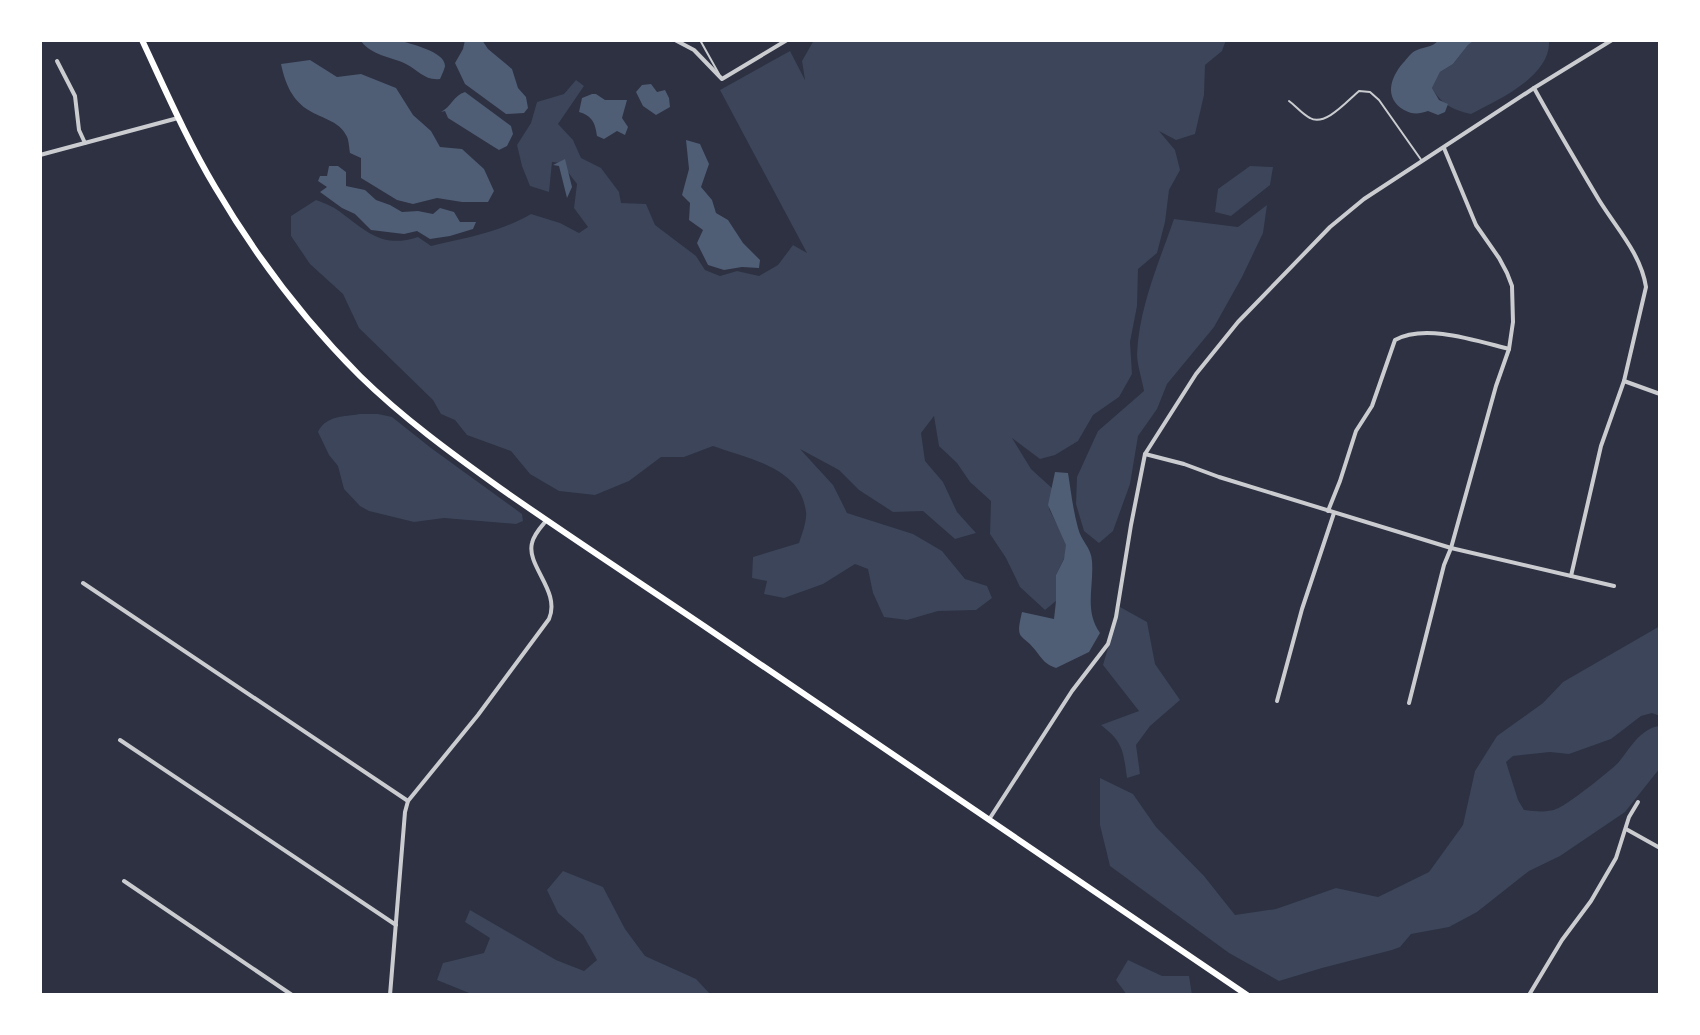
<svg xmlns="http://www.w3.org/2000/svg" width="1700" height="1035" font-family="'Exo 2',sans-serif">
<style>
.green{fill:#3c4559}
.water{fill:#4f5d75}
.lines{fill:none;stroke-linecap:round;stroke-linejoin:round}
.service{stroke:#caccd0;stroke-width:2}
.minor{stroke:#caccd0;stroke-width:4}
.trunk{stroke:#fff;stroke-width:6}
</style>
<rect width="100%" height="100%" fill="#2d3142"/>
<g class="green">
<path d="M814,40H1226L1222,51L1205,65L1204,95L1195,134L1176,140L1159,131L1175,150L1180,170L1169,190L1165,222L1157,253L1138,269L1137,306L1130,342L1132,374L1119,397L1093,415L1078,441L1055,455L1040,459L1012,438L1031,469L1053,489L1049,509L1069,548L1056,575V601L1045,610L1020,587L1006,558L990,534L991,501L970,482L957,463L939,446L934,416L921,433L925,461L943,482L957,512L976,533L955,539L923,511L893,512L859,490L839,470L800,449L833,485L847,513L913,534L942,551L965,579L987,586L992,598L976,610L938,611L907,620L884,617L873,593L868,569L855,564L823,584L784,598L764,594L767,581L752,578L753,557L799,543C802,534 807,521 806,512C801,467 748,459 713,446L684,457H661L629,481L595,495L559,491L530,474L511,451L467,435L455,420L441,414L433,400L359,328L343,294L310,264L291,236V216L316,200C324,203 332,206 339,211C366,231 382,249 418,237L431,246C466,238 500,232 531,214L560,223L579,233L588,227L574,208L577,184L561,163L552,162L549,192L530,186L522,166L517,145L531,123L537,102L564,94L576,80L584,86L558,124L573,140L581,158L601,168L619,192L621,203L646,204L655,225L696,256L705,270L720,276L737,271L759,276L778,265L793,245L807,253L720,90L790,51L805,80L802,61Z"/>
<path d="M1475,40H1549C1552,76 1498,100 1471,114C1453,110 1441,104 1432,88L1440,72L1453,64L1468,45Z"/>
<polygon points="1250,166 1273,167 1270,185 1231,216 1215,212 1218,189"/>
<path d="M1267,205L1263,233L1242,277L1214,327L1167,384L1157,409L1138,436L1130,484L1113,531L1099,543L1084,531L1076,504L1077,477L1098,431L1144,391C1142,379 1137,365 1137,354C1139,307 1159,262 1174,219L1238,227Z"/>
<path d="M360,414H378L392,417L431,448L522,514L523,521L516,524L444,518L414,522L369,511L360,506L344,489L338,466L329,455L318,432C326,415 344,417 360,414Z"/>
<path d="M1120,607L1147,622L1155,664L1180,700L1150,726L1136,745L1140,774L1127,778C1123,751 1124,743 1101,725L1139,711L1103,665Z"/>
<path d="M1660,626V716L1652,713L1641,716L1611,739L1569,754L1550,752L1513,756L1506,762L1518,800L1524,810C1535,811 1546,813 1556,809C1565,807 1610,771 1618,763C1630,749 1640,728 1660,726V768L1625,812L1560,856L1529,871L1477,912L1449,927L1411,934L1400,947L1392,950L1322,968L1279,981L1229,953L1110,866L1100,825V778L1133,794L1156,827L1204,876L1235,915L1276,909L1336,888L1378,897L1429,872L1463,825L1475,771L1497,736L1543,703L1563,682Z"/>
<polygon points="563,871 603,887 625,929 645,956 696,979 711,995 474,995 437,980 443,963 484,953 490,938 465,922 470,910 556,960 584,971 597,960 583,935 558,913 547,890"/>
<polygon points="1128,960 1162,976 1189,976 1192,995 1127,995 1116,980"/>
</g>
<g class="water">
<path d="M398,40C410,44 445,51 445,66C445,68 441,77 440,79C425,81 418,70 406,64C390,56 372,56 361,41Z"/>
<polygon points="465,40 482,40 488,49 512,69 518,88 526,97 528,108 524,113 506,114 465,84 455,63 463,49"/>
<path d="M1439,40H1475L1468,45L1453,64L1440,72L1432,88L1439,100L1448,104L1445,112L1438,115L1428,111C1419,114 1413,115 1404,110C1384,98 1390,78 1403,63C1407,59 1411,52 1417,50C1426,46 1431,48 1439,40Z"/>
<path d="M310,60L337,77L361,74L396,88L413,115L431,131L440,147L462,149L484,169L494,191L488,202H462L437,198L413,204L397,200L361,178V158L350,153C349,148 349,139 346,135C339,121 321,118 310,111C292,101 285,83 281,64Z"/>
<polygon points="651,84 657,92 665,90 669,98 670,107 656,115 643,106 636,92 642,85"/>
<path d="M465,92L511,126L513,134L507,146L499,150L494,147L448,118L445,111L441,112C451,107 454,95 465,92Z"/>
<path d="M592,94H596L605,100H627L622,118L628,127L625,135L617,131L604,139L597,136C595,122 592,116 579,112L582,98Z"/>
<polygon points="686,140 700,144 709,164 701,187 712,200 716,213 728,220 743,243 760,260 759,268 742,267 724,270 708,265 697,243 703,230 689,220 690,203 682,195 689,169"/>
<polygon points="565,159 572,187 567,198 559,166 553,165"/>
<polygon points="329,166 338,166 346,172 346,186 365,190 376,200 390,205 402,212 418,211 433,214 440,208 454,212 460,222 476,222 473,229 450,236 430,239 417,231 404,234 371,230 355,214 342,208 320,192 327,187 318,181 320,176 327,176"/>
<path d="M1055,472L1068,473C1071,491 1073,510 1078,528C1081,541 1091,547 1092,561C1094,588 1084,610 1100,633L1089,652L1056,668C1045,664 1043,660 1036,651C1021,632 1015,642 1022,612L1054,619L1056,601V575L1064,559L1066,545L1048,505Z"/>
</g>
<g class="lines">
<g class="service">
<polyline points="700,40 719,74"/>
<path d="M1289,101C1296,106 1302,114 1310,118C1325,127 1347,101 1359,91L1370,92L1379,100L1422,161"/>
</g>
<g class="minor">
<polyline points="675,40 694,50 722,79 787,40"/>
<polyline points="57,61 75,96 79,130 85,143"/>
<path d="M1534,88C1555,126 1577,163 1599,200C1617,229 1641,254 1646,287L1624,381L1601,446L1571,576"/>
<polyline points="40,155 178,118"/>
<polyline points="1624,381 1660,394"/>
<polyline points="1145,454 1184,464 1219,477 1451,548 1614,586"/>
<path d="M1328,511L1340,481L1356,431L1372,406L1395,340C1425,323 1477,341 1509,349"/>
<polyline points="83,583 408,801"/>
<polyline points="1277,701 1302,609 1334,513"/>
<polyline points="1409,703 1444,565 1451,548 1496,386 1509,349 1513,322 1512,286 1507,273 1499,258 1476,225 1444,148"/>
<polyline points="120,740 396,925"/>
<polyline points="990,818 1072,691 1108,644 1116,617 1131,525 1145,454 1196,374 1238,322 1330,227 1364,199 1534,88 1612,40"/>
<polyline points="1626,829 1660,848"/>
<polyline points="124,881 292,995"/>
<path d="M390,995L405,812L408,801L478,715L549,619C561,591 526,566 532,543C534,534 541,527 546,521"/>
<polyline points="1529,995 1562,940 1591,901 1616,858 1629,817 1638,802"/>
</g>
<path class="trunk" d="M142,40C165,89 187,140 215,187C255,255 304,320 360,376C403,418 451,453 500,488C567,535 636,580 704,626C886,748 1067,871 1247,995"/>
</g>
<rect width="1700" height="1035" fill="none" stroke="#ffffff" stroke-width="84"/>
</svg>
